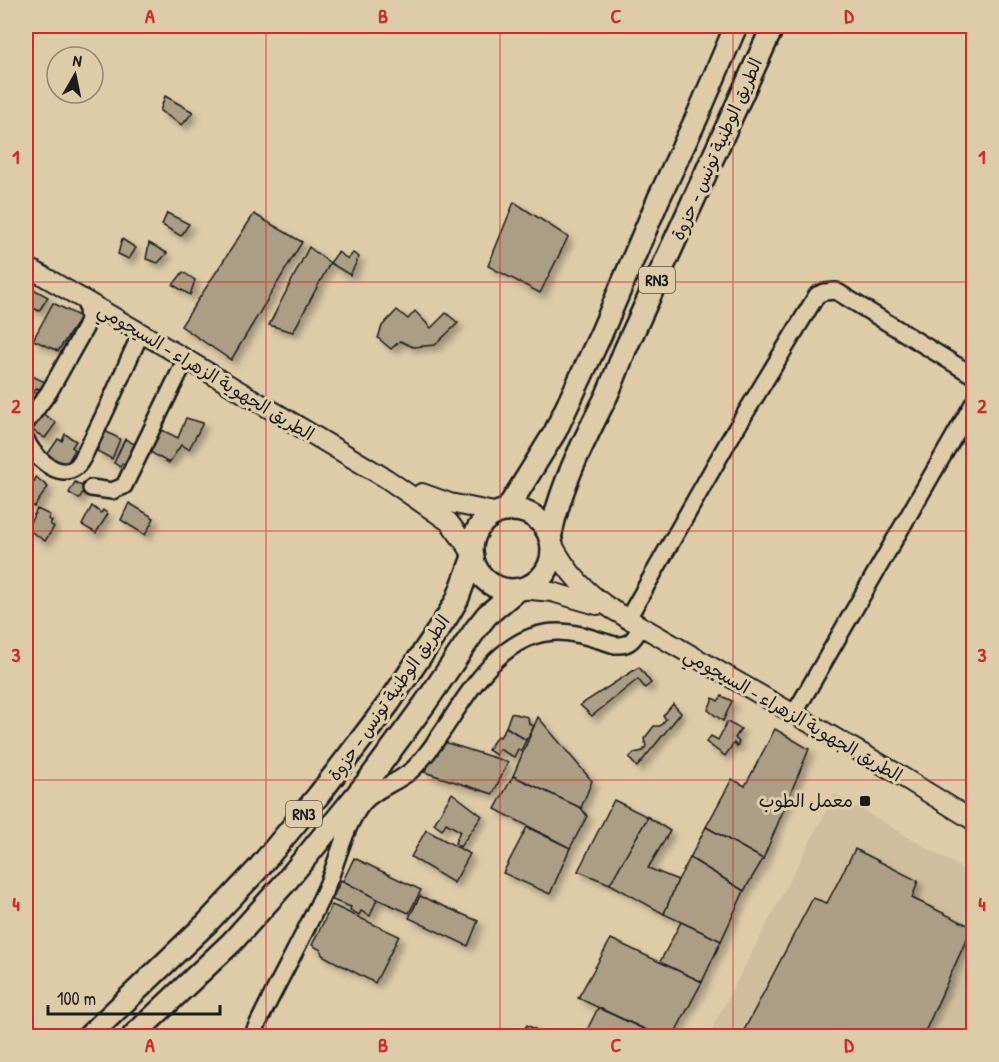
<svg xmlns="http://www.w3.org/2000/svg" width="999" height="1062" font-family="'Patrick Hand','Playpen Sans Arabic',sans-serif">
<style>
.built{fill:#cfbe9e}
.building{fill:#ab9e84;stroke:#1c1c1c;stroke-width:1.5;filter:url(#shadow)}
.lines{fill:none;stroke-linecap:round;stroke-linejoin:round}
.minor-casing{stroke:#1c1c1c;stroke-width:20}
.major-casing{stroke:#1c1c1c;stroke-width:22}
.highway-casing{stroke:#1c1c1c;stroke-width:26}
.minor{stroke:#decca9;stroke-width:15}
.major{stroke:#decca9;stroke-width:18}
.highway{stroke:#decca9;stroke-width:21}
.grid{fill:none;stroke:#d62828;stroke-width:1.5;stroke-opacity:0.55}
.poi-dot{fill:#1c1c1c;stroke:#decca9;stroke-width:2}
.labels{text-anchor:middle;stroke-width:6;stroke-linejoin:round;paint-order:stroke}
.shield{fill:#decca9;stroke:#565146;stroke-width:1.5}
.shield-label{font-size:16px;font-weight:bold;fill:#1c1c1c}
.street-label{font-size:18px;fill:#1c1c1c;stroke:#decca9}
.poi-label{font-size:18px;fill:#1c1c1c;stroke:#decca9;text-anchor:end}
.neatline{fill:none;stroke:#d62828;stroke-width:2}
.grid-label{font-size:20px;text-anchor:middle;font-weight:bold;fill:#d62828}
</style>
<defs>
<filter id="shadow"><feDropShadow dx="5" dy="5" stdDeviation="3" flood-color="#0004"/></filter>
</defs>
<rect width="100%" height="100%" fill="#decca9"/>
<filter id="ink" filterUnits="userSpaceOnUse"><feTurbulence type="fractalNoise" baseFrequency=".0167" numOctaves="2"/><feDisplacementMap in="SourceGraphic" scale="12" xChannelSelector="R" yChannelSelector="G"/><feConvolveMatrix kernelMatrix="1 2 1 2 8 2 1 2 1" color-interpolation-filters="sRGB"/></filter>
<g filter="url(#ink)">
<polygon class="built" points="835,794 973,875 974,1031 970,1036 708,1036"/>
<g class="building">
<polygon points="165,96 193,112 182,125 160,111"/>
<polygon points="514,202 568,237 540,293 488,266"/>
<polygon points="167,213 189,224 181,236 162,225"/>
<polygon points="254,214 302,242 231,360 181,326"/>
<polygon points="122,239 136,248 129,259 118,254"/>
<polygon points="149,243 167,253 158,263 146,259"/>
<polygon points="309,247 330,263 293,332 269,325"/>
<polygon points="338,252 348,259 353,253 359,257 350,275 330,263"/>
<polygon points="183,272 195,280 190,295 173,285"/>
<polygon points="26,285 48,297 39,311 26,304"/>
<polygon points="53,303 81,317 58,351 33,340"/>
<polygon points="397,310 408,319 415,311 431,328 446,313 458,323 435,345 413,347 400,341 391,349 378,338 382,326"/>
<polygon points="26,373 45,382 41,390 37,388 34,391 30,396 26,394"/>
<polygon points="42,413 56,423 45,438 30,429"/>
<polygon points="186,418 203,423 189,449 181,445 169,463 150,452 160,429 178,438"/>
<polygon points="105,431 120,439 112,459 97,451"/>
<polygon points="65,434 76,441 72,447 75,450 65,467 47,455 58,439 62,441"/>
<polygon points="125,439 140,447 131,468 122,463 120,467 114,463"/>
<polygon points="36,477 48,487 34,507 26,502 26,485 29,480 34,482"/>
<polygon points="75,482 85,488 79,499 69,493"/>
<polygon points="129,503 154,518 145,535 121,520"/>
<polygon points="92,506 101,513 103,510 108,514 96,533 82,525"/>
<polygon points="37,509 50,515 48,519 52,521 50,524 54,527 45,541 27,529"/>
<polygon points="639,667 651,683 645,688 638,679 592,716 580,705"/>
<polygon points="722,696 732,701 723,721 708,710 713,698 718,701"/>
<polygon points="673,704 681,713 637,767 629,758 634,753 643,751 646,746 644,739 654,726 660,726 666,719 663,716"/>
<polygon points="511,713 528,717 529,724 534,726 526,740 506,727"/>
<polygon points="538,717 592,781 581,808 513,776"/>
<polygon points="727,722 741,729 735,738 739,742 737,747 734,743 725,756 706,742 711,736 718,740"/>
<polygon points="506,727 526,740 521,751 518,749 514,757 499,749 496,755 488,750 497,736 500,737"/>
<polygon points="775,729 809,749 763,859 706,827 732,779 745,786"/>
<polygon points="444,742 508,762 493,794 424,772"/>
<polygon points="513,776 581,808 587,816 570,848 495,809"/>
<polygon points="452,793 482,816 460,847 455,843 460,831 446,823 442,830 434,824"/>
<polygon points="614,800 648,817 610,884 578,871"/>
<polygon points="648,817 670,831 648,868 678,880 664,914 610,884"/>
<polygon points="527,827 570,848 550,894 503,873"/>
<polygon points="706,827 763,859 744,891 690,858"/>
<polygon points="426,830 470,854 454,883 411,857"/>
<polygon points="855,849 918,881 912,898 972,927 923,1036 741,1036 813,898 827,903"/>
<polygon points="354,858 421,890 409,913 377,899 343,881"/>
<polygon points="690,858 744,891 721,941 664,914 678,880"/>
<polygon points="341,880 377,899 370,916 361,911 359,915 350,910 351,907 332,900"/>
<polygon points="420,896 478,921 468,946 409,918"/>
<polygon points="332,905 399,936 375,983 322,955 321,950 312,945"/>
<polygon points="681,922 721,941 702,982 660,962"/>
<polygon points="611,939 702,982 673,1036 659,1036 578,998"/>
<polygon points="598,1008 659,1036 584,1036"/>
<polygon points="527,1025 548,1036 520,1036"/>
</g>
<g class="lines">
<defs>
<g id="minor">
<polyline points="26,423 49,392 85,328 88,319 86,301"/>
<path d="M26,439C32,456 59,481 76,467C83,461 86,450 90,443C109,407 124,369 141,333"/>
<polyline points="91,488 112,491 124,486 186,359"/>
<polyline points="627,620 728,442 817,295 824,292 836,291 974,376"/>
<polyline points="794,714 974,402"/>
<path d="M252,1036C275,987 302,940 325,890C338,862 343,828 363,803C375,789 394,784 408,773C416,768 421,760 427,753C461,710 493,632 558,632C578,632 597,640 615,645C630,646 634,639 641,627"/>
</g>
<g id="major">
<polyline points="26,266 186,359 387,479 449,522 472,553"/>
<polyline points="422,493 450,503 499,513"/>
<path d="M552,543C567,572 585,592 613,610L893,771L974,821"/>
<polyline points="521,589 552,592 597,605"/>
</g>
<g id="highway">
<circle cx="512" cy="550" r="40"/>
<polyline points="506,511 555,432 601,334 659,198 697,117 736,26"/>
<path d="M550,538C560,486 583,443 606,397C613,382 619,365 625,350L773,26"/>
<polyline points="89,1036 207,923 257,870 318,796 389,703 447,617 457,600 473,557"/>
<polyline points="133,1036 232,942 284,884 368,781 424,705 476,629 487,615 517,590"/>
</g>
</defs>
<use href="#minor" class="minor-casing"/>
<use href="#major" class="major-casing"/>
<use href="#highway" class="highway-casing"/>
<use href="#minor" class="minor"/>
<use href="#major" class="major"/>
<use href="#highway" class="highway"/>
</g>
</g>
<path class="grid" d="M266,26V1036M500,26V1036M733,26V1036M26,282H974M26,531H974M26,780H974"/>
<rect class="poi-dot" x="859" y="795" width="12" height="12" rx="3"/>
<g class="labels">
<g class="shield">
<rect x="639" y="267" width="36" height="26" rx="4.5"/>
<rect x="286" y="801" width="36" height="26" rx="4.5"/>
</g>
<g class="shield-label">
<text x="657" y="286">RN3</text>
<text x="304" y="820">RN3</text>
</g>
<g class="street-label">
<text transform="translate(717 149) rotate(-66)" y="6">الطريق الوطنية تونس - حزوة</text>
<text transform="translate(206 372) rotate(31)" y="6">الطريق الجهوية الزهراء - السيجومي</text>
<text transform="translate(389 698) rotate(-55)" y="6">الطريق الوطنية تونس - حزوة</text>
<text transform="translate(793 715) rotate(30)" y="6">الطريق الجهوية الزهراء - السيجومي</text>
</g>
<g class="poi-label">
<text x="853" y="807">معمل الطوب</text>
</g>
</g>
<rect width="999" height="1062" fill="none" stroke="#decca9" stroke-width="66"/>
<g transform="translate(75 75) rotate(9)"><circle r="28" fill="#decca9" stroke="#908671" stroke-width="1.5"/>
<path d="M0-4.5L10 22L0 15L-10 22Z" fill="#1c1c1c"/>
<text y="-9" font-size="16" font-weight="bold" text-anchor="middle" fill="#1c1c1c">N</text>
</g>
<path d="M48 1005v9h172v-9" fill="none" stroke="#1c1c1c" stroke-width="3"/>
<text x="57" y="1005" font-size="18" fill="#1c1c1c" stroke="#decca9" stroke-width="4.5" paint-order="stroke">100 m</text>
<rect x="33" y="33" width="933" height="996" class="neatline"/>
<g class="grid-label">
<text x="150" y="23">A</text>
<text x="383" y="23">B</text>
<text x="616" y="23">C</text>
<text x="849" y="23">D</text>
<text x="16" y="164">1</text>
<text x="982" y="164">1</text>
<text x="16" y="413">2</text>
<text x="982" y="413">2</text>
<text x="16" y="662">3</text>
<text x="982" y="662">3</text>
<text x="16" y="911">4</text>
<text x="982" y="911">4</text>
<text x="150" y="1052">A</text>
<text x="383" y="1052">B</text>
<text x="616" y="1052">C</text>
<text x="849" y="1052">D</text>
</g>
</svg>
